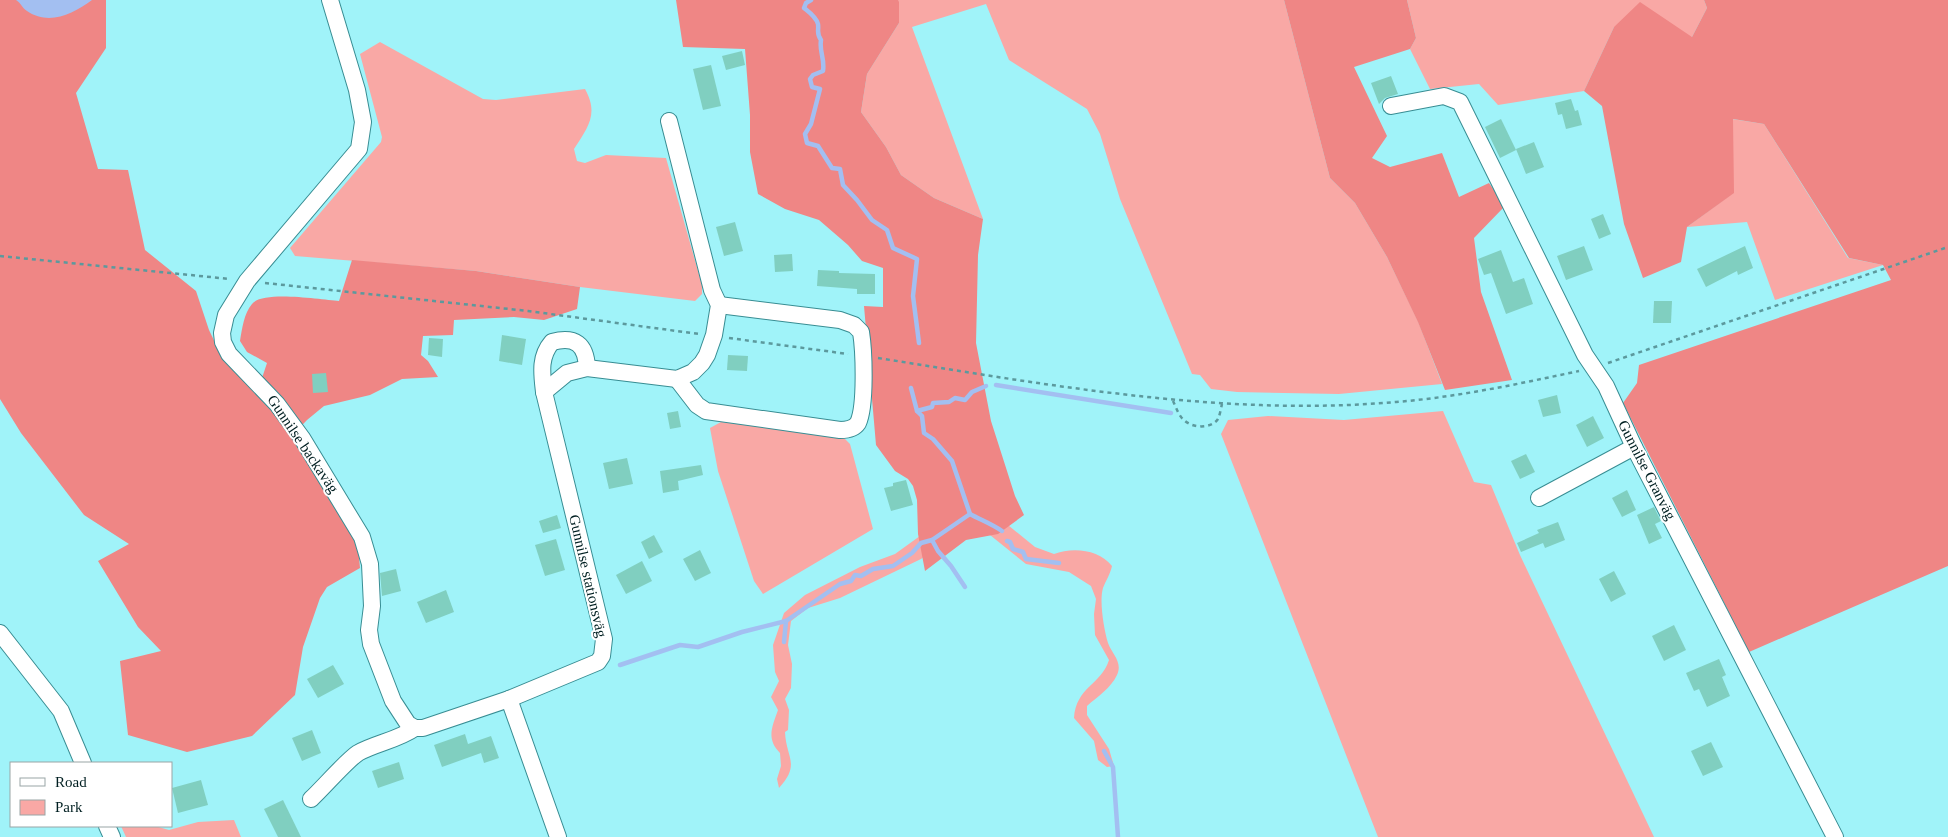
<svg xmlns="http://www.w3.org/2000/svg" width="1948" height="837" font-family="Georgia,serif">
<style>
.green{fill:#f9a8a5}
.forest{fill:#ef8685}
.water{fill:#a3bff1}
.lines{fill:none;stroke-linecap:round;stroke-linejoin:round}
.stream{stroke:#a3bff1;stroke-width:4.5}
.building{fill:#80cfc0}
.minor-casing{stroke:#388d93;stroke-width:18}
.path{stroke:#5c999d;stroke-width:2.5;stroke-dasharray:4 4;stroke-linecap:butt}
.minor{stroke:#fff;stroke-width:16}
.labels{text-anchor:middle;stroke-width:4;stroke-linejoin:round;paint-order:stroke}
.street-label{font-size:15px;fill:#001f21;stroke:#fff}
</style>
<rect width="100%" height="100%" fill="#a0f3f9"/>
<g class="green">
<polygon points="898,0 1284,0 1330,178 1355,203 1387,257 1418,321 1442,384 1339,394 1237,392 1211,389 1200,375 1192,374 1120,199 1100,134 1087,109 1009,60 986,4 912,27 983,219 934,198 901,175 886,147 861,112 867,74 899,23"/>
<polygon points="1407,0 1704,0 1707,8 1692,37 1614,27 1584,91 1498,105 1479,84 1430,89 1410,49 1416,38"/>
<path d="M380,42L483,99L496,100L585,89C599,114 588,127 574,149L577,161L585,163L606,155L666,158L702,285V294L695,301L580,287L476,271L295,256L290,248L381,142L382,137L360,54Z"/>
<polygon points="1732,119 1764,124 1848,258 1883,265 1775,300 1747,222 1687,227 1733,193"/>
<polygon points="1443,411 1474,482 1491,485 1520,555 1654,837 1378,837 1221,434 1228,420 1268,416 1344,420"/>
<polygon points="721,422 843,437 850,444 873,529 763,594 754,581 718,471 710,428"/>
<path d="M1003,521L1035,547L1054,554C1072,547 1099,549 1112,566C1110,575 1106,580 1103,588C1099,601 1104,630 1108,643C1112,654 1123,662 1117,675C1111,688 1097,697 1087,706V715L1109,749L1114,766L1107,767L1098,760L1094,741L1074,718C1076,687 1101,685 1109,660L1095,635L1094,614L1096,599L1091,586L1069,572L1026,564L985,531L948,539L921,559L840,598L808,608L791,621L788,645L792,664L791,688L785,699L789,710L788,730L785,732C786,758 801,764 779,788L777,779L781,766L780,753C766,739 772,727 778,710L771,697L779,681L775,672L773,645L784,613L805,595L860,567L895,554L931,528Z"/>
<polygon points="234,820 241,837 126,837 121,826 155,826 169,830 198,822"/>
</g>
<g class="forest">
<path d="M0,0H106V48L76,93L98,169L128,170L145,250L196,291L209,330L221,355L251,387L262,378L267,363L247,352L240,341C242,329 244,313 252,304C263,290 321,300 339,301L352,260L476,271L580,287L577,309L544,320L514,317L454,320L453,335L423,336L421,355L428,361L438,377L402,379L370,395L324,406L307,420L291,437L311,463L357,536L360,568L327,587L320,598L303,647L295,695L252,736L187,752L128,735L120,661L161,651L138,627L98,561L129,544L84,515L21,433L0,399Z"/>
<polygon points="676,0 898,0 899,2 899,23 867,74 861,112 886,147 901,175 934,198 983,219 978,255 976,343 991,421 1015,496 1024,515 998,534 966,540 925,571 918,534 917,500 913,486 908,479 895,471 876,445 864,306 883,307 883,268 862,261 848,245 819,220 785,209 758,194 750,152 750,115 745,49 683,47"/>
<polygon points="1284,0 1407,0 1416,38 1410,49 1354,67 1387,136 1372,158 1390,167 1442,153 1459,197 1489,183 1505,206 1474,238 1481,292 1512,380 1445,390 1418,322 1387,257 1355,203 1330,178"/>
<polygon points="1704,0 1948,0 1948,566 1749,652 1623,403 1637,383 1639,365 1891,280 1883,265 1849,258 1764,124 1733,119 1734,193 1687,227 1681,262 1643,278 1624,224 1602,106 1584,91 1614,27 1640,2 1692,37 1707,8"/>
</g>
<path class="water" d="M16,0H92C73,14 49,26 27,11C22,8 21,3 16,0Z"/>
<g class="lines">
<g class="stream">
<path d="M811,0L806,3L804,8C809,12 816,17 818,24C819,31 816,33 821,40C819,52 825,58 823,71L813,75L810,79L812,87L820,89L811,124L805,134L807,143L818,146L832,168L840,169L843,185L857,200L872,220L887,230L893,248L917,259L913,296L919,343"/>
<polyline points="996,385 1171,413"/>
<path d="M911,388L917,411L922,416L924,433L933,439L952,461L970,514C981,520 992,524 1002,531"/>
<polyline points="917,411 932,407 933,403 949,402 955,398 965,400 972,392 986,386"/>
<polyline points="932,540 938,551 951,566 965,587"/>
<polyline points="1007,541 1010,542 1013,549 1023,552 1026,559 1059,563"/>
<polyline points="784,642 786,621"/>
<polyline points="620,665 680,645 698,647 742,632 786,621 840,584 851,581 855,575 861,576 873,569 893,566 912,553 921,543 932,540 970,514"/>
<polyline points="1104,751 1113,767 1118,837"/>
</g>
</g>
<g class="building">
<polygon points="742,51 745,65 726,70 722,56"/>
<polygon points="711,65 721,106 703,110 693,69"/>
<polygon points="1391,76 1398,94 1385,98 1379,104 1371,83"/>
<polygon points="1571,99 1575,111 1578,110 1582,125 1566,129 1562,114 1558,115 1555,103"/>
<polygon points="1501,119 1516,150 1500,158 1485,127"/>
<polygon points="1534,142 1544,167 1526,174 1516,149"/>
<polygon points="1603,214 1611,234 1599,239 1591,219"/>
<polygon points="735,222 743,251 724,256 716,227"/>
<polygon points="1584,246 1593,270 1566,280 1557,256"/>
<polygon points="1745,246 1753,268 1738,275 1737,271 1706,287 1697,269"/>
<polygon points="1501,250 1513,282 1524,278 1533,304 1506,314 1491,273 1484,275 1478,259"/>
<polygon points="792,254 793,271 775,272 774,255"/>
<polygon points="818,270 839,271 839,273 875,274 875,294 857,294 857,289 817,286"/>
<polygon points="1654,301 1672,301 1671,323 1653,323"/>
<polygon points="502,335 526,339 522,365 499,361"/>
<polygon points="429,338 443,339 442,357 428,355"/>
<polygon points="728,355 748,356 747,371 727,370"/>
<polygon points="326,373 328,392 313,393 312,374"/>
<polygon points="1557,395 1561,413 1543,417 1538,400"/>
<polygon points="678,411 681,427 670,429 667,413"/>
<polygon points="1593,416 1604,438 1587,447 1576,425"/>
<polygon points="1526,454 1535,472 1520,479 1511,461"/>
<polygon points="627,458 633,484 609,489 603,463"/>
<polygon points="701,465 703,475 678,481 679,490 663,493 660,471"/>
<polygon points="906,480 913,505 891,511 884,488 893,486 893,483"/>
<polygon points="1627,490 1636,510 1622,517 1612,498"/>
<polygon points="1654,507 1661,521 1655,524 1662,538 1649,544 1637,515"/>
<polygon points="557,515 561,528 543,533 539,521"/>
<polygon points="1558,522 1565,540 1545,548 1543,543 1521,552 1517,543 1539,533 1537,530"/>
<polygon points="654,535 663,552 649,559 641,542"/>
<polygon points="556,539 565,570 545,576 535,545"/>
<polygon points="700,550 711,573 695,581 683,559"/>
<polygon points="642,561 652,581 626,594 616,575"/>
<polygon points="396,569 401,591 382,596 380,573"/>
<polygon points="1614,571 1626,594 1611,602 1599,579"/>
<polygon points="446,590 454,612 426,623 417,602"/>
<polygon points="1674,625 1686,650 1664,661 1652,636"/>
<polygon points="1719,659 1726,675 1722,677 1730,696 1707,707 1699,689 1694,691 1686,673"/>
<polygon points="333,665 344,684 318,698 307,679"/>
<polygon points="312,730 321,753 302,761 292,738"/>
<polygon points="465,734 468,744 491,736 499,758 484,763 481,753 442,767 434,745"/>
<polygon points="1711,742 1723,767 1703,776 1691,751"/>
<polygon points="399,762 404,779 378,788 372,771"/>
<polygon points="201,780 208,805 178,813 172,788"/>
<polygon points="283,800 301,837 278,837 264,809"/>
</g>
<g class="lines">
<defs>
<g id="minor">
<path d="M330,0L357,90L363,122L359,149L247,281L226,315L222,333L223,342L229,354L277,404L302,438L362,537L370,564L372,606L369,630L371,644L393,701L408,724L415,728H423L509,699L598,662L602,656L604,639L544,392C542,374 539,357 552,342C575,336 586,344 587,368"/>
<polyline points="1391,106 1444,96 1460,102 1585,355 1606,386 1634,447 1835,837"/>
<path d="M677,379L697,405L706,411L840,430C847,430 854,429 858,423C866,406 864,351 861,332L854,325L840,320L719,305"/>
<polyline points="544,392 567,373 587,368 677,379 693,372 702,363 707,355 714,335 719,305 712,290 669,121"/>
<polyline points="1539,498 1634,447"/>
<polyline points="0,633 61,711 83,763"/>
<polyline points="509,699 558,837"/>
<path d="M311,799C323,788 346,761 358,753C376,743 398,740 415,728"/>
<polyline points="107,826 112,837"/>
</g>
</defs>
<use href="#minor" class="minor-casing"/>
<g class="path">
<polyline points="0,256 230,279"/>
<polyline points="265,283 528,311 699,334"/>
<polyline points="729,338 848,354"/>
<path d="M878,358C1049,385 1223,417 1396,402C1458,397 1518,384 1579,371"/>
<polyline points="1608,363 1948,247"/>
<path d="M1173,401C1176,407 1179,417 1185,421C1193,428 1211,429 1218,419C1220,415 1221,408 1222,404"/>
</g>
<use href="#minor" class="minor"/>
</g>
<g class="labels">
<g class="street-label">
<text transform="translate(303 444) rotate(56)" y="5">Gunnilse backaväg</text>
<text transform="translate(1647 470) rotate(63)" y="5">Gunnilse Granväg</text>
<text transform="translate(588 576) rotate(77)" y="5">Gunnilse stationsväg</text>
</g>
</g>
<rect x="10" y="762" width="162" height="65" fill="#ffffff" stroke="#99a5a6"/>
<rect x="20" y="778" width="25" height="8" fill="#ffffff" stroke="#99a5a6"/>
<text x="55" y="787" font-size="15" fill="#001f21">Road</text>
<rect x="20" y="800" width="25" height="15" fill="#f9a8a5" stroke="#99a5a6"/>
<text x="55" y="812" font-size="15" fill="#001f21">Park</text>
</svg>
